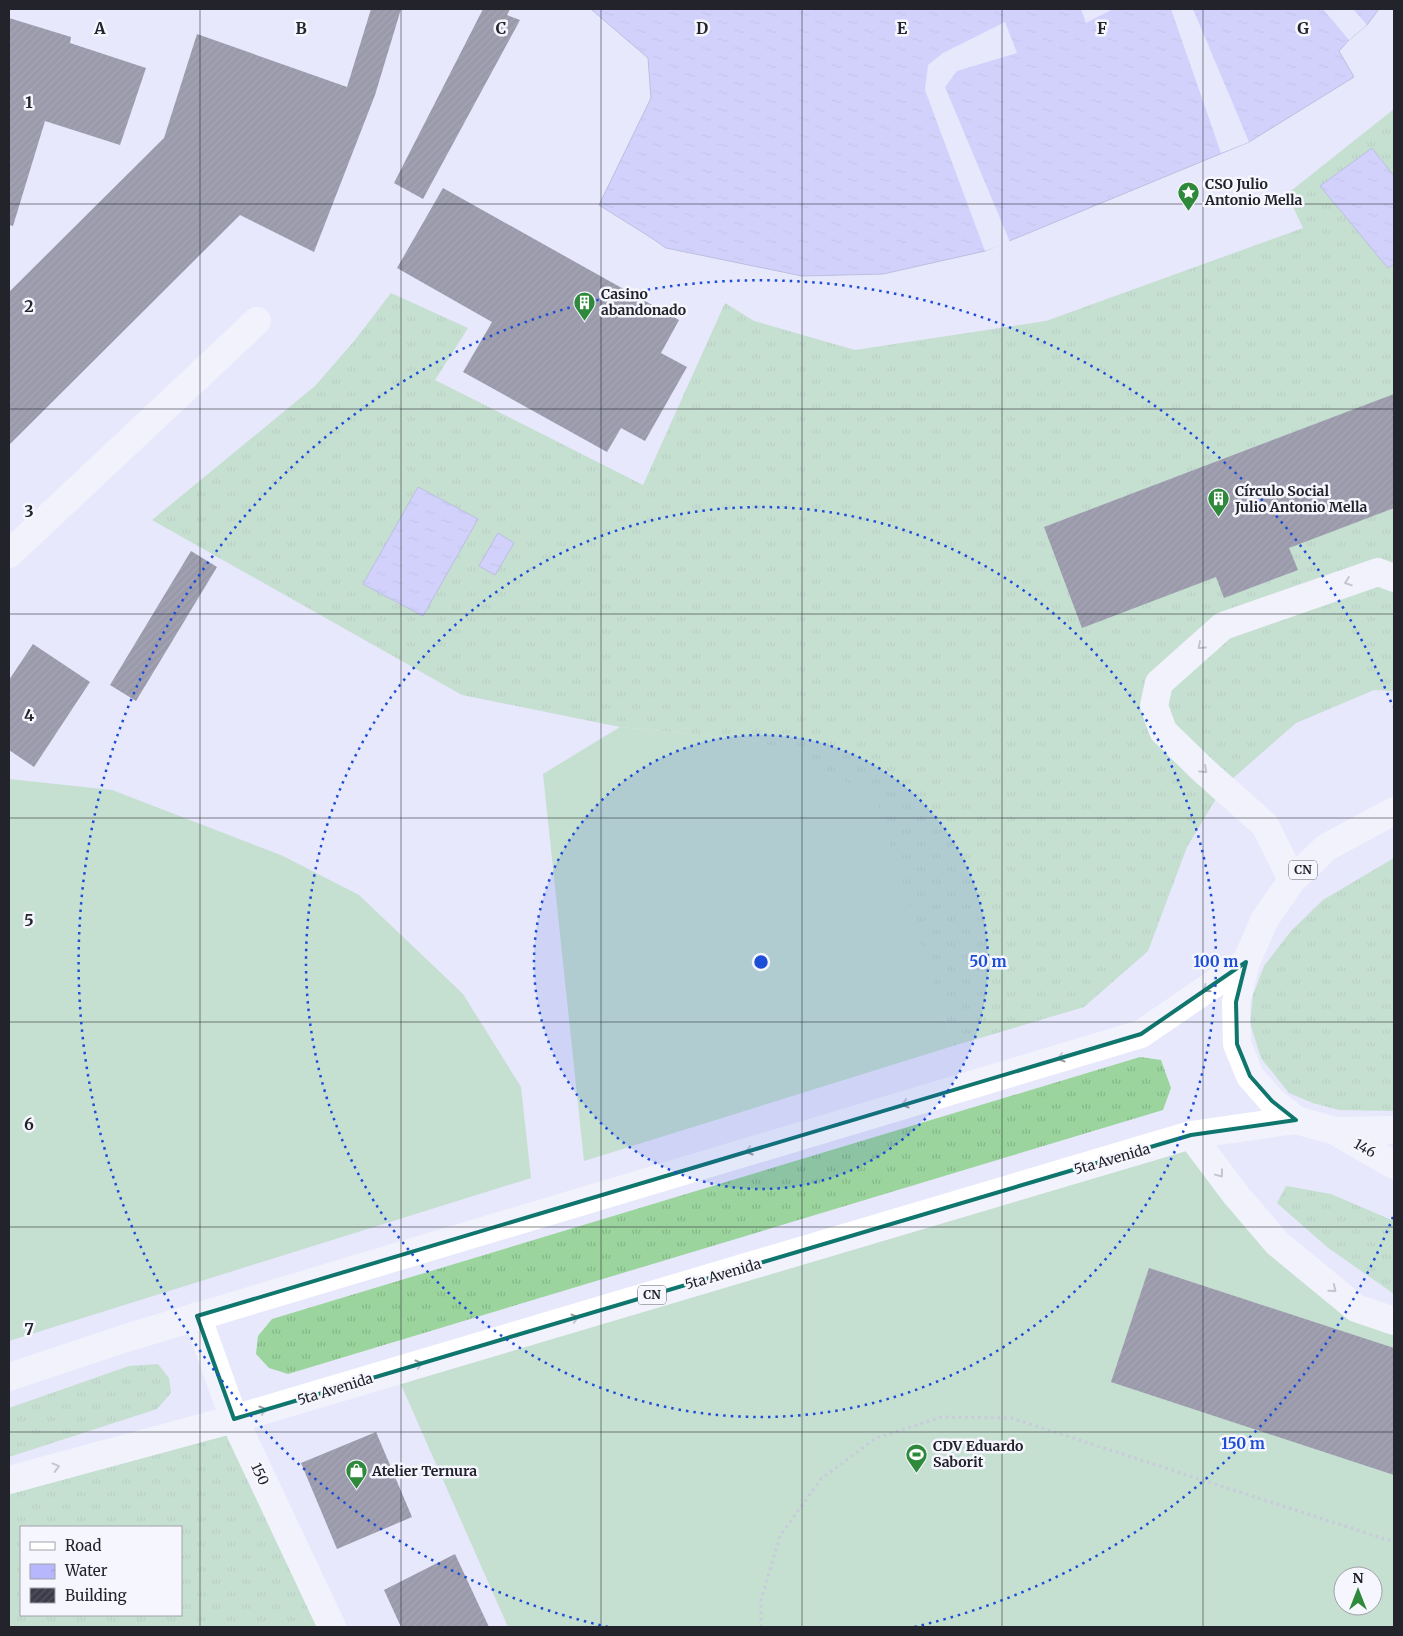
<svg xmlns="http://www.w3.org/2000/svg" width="1403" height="1636" font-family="Merriweather,serif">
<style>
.grass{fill:url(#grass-tufts);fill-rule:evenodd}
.garden{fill:#9bd49d;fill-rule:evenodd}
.water{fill:url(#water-ripples);stroke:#8a8bbe}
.pier{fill:#e7e8fb}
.building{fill:url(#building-hatch)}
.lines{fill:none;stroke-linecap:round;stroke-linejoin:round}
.path{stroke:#a5a6b5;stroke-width:3;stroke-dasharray:2.5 4;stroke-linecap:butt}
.minor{stroke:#fff;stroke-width:28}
.major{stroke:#fff;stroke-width:28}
.highway{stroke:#fff;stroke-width:28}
.oneway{stroke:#9c9ca0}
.marked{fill:none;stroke:#0f766e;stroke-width:4;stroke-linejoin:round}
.grid{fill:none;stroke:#23242b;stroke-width:1;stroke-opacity:0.55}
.ring{fill:none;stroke:#1d4ed8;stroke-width:2.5;stroke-dasharray:2.5 5}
.labels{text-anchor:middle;stroke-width:5;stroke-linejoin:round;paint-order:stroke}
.shield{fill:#f6f6fe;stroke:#62636a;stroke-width:1}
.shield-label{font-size:12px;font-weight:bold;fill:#23242b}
.poi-label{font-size:14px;font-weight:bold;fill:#23242b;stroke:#f6f6fe;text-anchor:start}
.street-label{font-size:14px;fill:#23242b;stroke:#f6f6fe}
.grid-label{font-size:16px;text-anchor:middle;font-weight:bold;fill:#23242b;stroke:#f6f6fe;stroke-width:5;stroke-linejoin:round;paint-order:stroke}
.centre{fill:#1d4ed8;stroke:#f6f6fe;stroke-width:2.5}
.ring-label{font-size:15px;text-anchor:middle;font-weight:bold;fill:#1d4ed8;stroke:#f6f6fe;stroke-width:5;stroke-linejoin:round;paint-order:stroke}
</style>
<defs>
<pattern id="grass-tufts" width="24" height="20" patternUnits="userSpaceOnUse" patternTransform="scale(1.25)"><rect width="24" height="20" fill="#9bd49d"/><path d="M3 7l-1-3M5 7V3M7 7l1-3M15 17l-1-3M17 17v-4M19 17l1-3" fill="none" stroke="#85b687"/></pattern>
<pattern id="water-ripples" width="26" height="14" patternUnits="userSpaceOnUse" patternTransform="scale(1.25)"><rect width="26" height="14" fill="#b6b7fd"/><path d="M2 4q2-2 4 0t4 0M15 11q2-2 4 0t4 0" fill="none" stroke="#9c9dd9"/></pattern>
<pattern id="building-hatch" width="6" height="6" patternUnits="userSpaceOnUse" patternTransform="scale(1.25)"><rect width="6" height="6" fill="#3c3c4b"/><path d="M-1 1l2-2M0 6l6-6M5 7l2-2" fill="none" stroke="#565662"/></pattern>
</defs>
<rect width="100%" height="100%" fill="#e7e8fb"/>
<g class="grass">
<polygon points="1394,109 1394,691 1374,690 1296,723 1223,787 1187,847 1148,951 1084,1007 953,1046 874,796 760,741 620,727 462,695 152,520 315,386 355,340 391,293 468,328 435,380 643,485 725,303 754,321 855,350 1046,321 1303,228 1287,194"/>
<polygon points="1394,858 1394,1111 1339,1110 1313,1103 1289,1093 1261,1058 1250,1023 1253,995 1264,966 1291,931 1323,900"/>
<polygon points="1140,1057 1161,1060 1171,1088 1163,1110 288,1374 269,1368 256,1354 258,1336 272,1319"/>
<polygon points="1286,1186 1331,1194 1394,1221 1394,1294 1327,1247 1277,1203"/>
<polygon points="158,1364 169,1378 171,1393 157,1409 9,1457 9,1408 129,1366"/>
<path d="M234,1419L332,1627H9V1480ZM21,1527H181V1615H21Z"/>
</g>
<g class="garden">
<polygon points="620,727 760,741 875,796 953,1046 584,1161 543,774"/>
<polygon points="9,779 112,790 283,856 359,895 463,994 521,1087 531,1178 9,1341"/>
<path d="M1191,1135L1236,1195L1394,1321V1627H508L395,1371ZM1343,1576H1373V1606H1343Z"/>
</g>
<g class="water">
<polygon points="591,9 1379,9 1367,25 1349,40 1339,51 1354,77 1249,142 985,251 883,274 802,276 666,248 650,237 599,205 651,98 648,58"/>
<polygon points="1372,148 1394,176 1394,264 1388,268 1320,186"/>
<polygon points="418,487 478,519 423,616 363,584"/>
<polygon points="498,533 514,543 495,575 479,566"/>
</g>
<g class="pier">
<polygon points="1081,9 1113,9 1086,23"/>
<polygon points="1171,9 1193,9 1249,142 1221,153"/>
<polygon points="1323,9 1353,9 1367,25 1349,40"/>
<polygon points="1005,22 1017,53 957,71 945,87 1010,242 985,251 925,90 928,65 943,53"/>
</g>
<g class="building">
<polygon points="371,9 401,9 375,95 314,252 240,215 9,445 9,292 164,138 197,34 347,87"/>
<polygon points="483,9 510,9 507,15 520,20 423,199 394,183"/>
<polygon points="9,18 71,37 70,43 146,68 120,145 45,121 13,226 9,225"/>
<polygon points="443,188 679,320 661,353 687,367 645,441 621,428 607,452 463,372 492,322 397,268"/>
<polygon points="1394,394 1394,508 1289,548 1298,570 1224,598 1216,577 1082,628 1044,527"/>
<polygon points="191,551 217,567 136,701 110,685"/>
<polygon points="33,644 90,682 34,767 9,750 9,680"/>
<polygon points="1149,1268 1394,1348 1394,1475 1111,1382"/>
<polygon points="376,1432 412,1517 337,1549 301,1463"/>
<polygon points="455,1554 489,1627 401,1627 384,1590"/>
</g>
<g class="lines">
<polyline class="path" points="761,1627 761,1600 780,1536 821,1479 876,1438 942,1417 1011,1418 1394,1542"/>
<g class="minor">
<polyline points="9,554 257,321"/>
<polyline points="1292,880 1265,825 1203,770 1163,731 1154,706 1159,683 1223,626 1378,572 1394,578"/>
<polyline points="1191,1135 1236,1195 1277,1243 1356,1308 1394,1321"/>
<polyline points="197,1316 234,1419 332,1627"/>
</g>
<polyline class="major" points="1335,1131 1394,1165"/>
<g class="highway">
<polyline points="1394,811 1327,847 1292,880 1265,919 1246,962 1236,1002 1237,1044 1250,1076 1272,1101 1296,1120 1335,1131 1394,1130"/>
<polyline points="9,1377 126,1338 1141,1034 1246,962"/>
<polyline points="9,1480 234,1419 1191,1135 1296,1120"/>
</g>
</g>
<defs><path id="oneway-chevron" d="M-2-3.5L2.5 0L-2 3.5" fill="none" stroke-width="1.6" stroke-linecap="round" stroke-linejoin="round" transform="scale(1.25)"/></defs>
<g class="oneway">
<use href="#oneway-chevron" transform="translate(1348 582) rotate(161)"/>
<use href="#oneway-chevron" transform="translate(1201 646) rotate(138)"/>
<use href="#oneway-chevron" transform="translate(1204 770) rotate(42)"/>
<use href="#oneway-chevron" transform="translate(1206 989) rotate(146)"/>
<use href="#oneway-chevron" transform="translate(1061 1058) rotate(163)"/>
<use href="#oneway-chevron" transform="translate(905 1104) rotate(163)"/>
<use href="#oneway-chevron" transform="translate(749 1151) rotate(163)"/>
<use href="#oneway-chevron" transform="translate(1220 1174) rotate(53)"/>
<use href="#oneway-chevron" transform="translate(1333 1289) rotate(39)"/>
<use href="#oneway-chevron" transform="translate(575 1318) rotate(-16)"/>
<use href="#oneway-chevron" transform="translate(419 1364) rotate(-16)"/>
<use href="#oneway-chevron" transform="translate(263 1410) rotate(-17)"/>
<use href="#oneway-chevron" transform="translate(56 1467) rotate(-15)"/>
</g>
<path d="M0 0H1403V1636H0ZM1246,962L1236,1002L1237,1044L1250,1076L1272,1101L1296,1120L1191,1135L234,1419L197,1316L1141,1034Z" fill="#e7e8fb" fill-opacity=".55" fill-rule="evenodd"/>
<path class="marked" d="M1246,962L1236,1002L1237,1044L1250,1076L1272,1101L1296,1120L1191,1135L234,1419L197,1316L1141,1034Z"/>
<path class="grid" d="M200,9V1627M401,9V1627M601,9V1627M802,9V1627M1002,9V1627M1203,9V1627M9,204H1394M9,409H1394M9,614H1394M9,818H1394M9,1022H1394M9,1227H1394M9,1432H1394"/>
<circle cx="761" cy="962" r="227" fill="#1d4ed8" fill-opacity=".12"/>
<g class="ring">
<circle cx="761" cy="962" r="227"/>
<circle cx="761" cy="962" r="455"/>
<path d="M1393 1217A682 682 0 0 1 914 1627M608 1627A682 682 0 1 1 1393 707"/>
</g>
<defs>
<symbol id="sight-pin" viewBox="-11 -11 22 30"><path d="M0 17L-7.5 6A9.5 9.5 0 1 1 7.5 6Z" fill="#2e893a" stroke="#f6f6fe"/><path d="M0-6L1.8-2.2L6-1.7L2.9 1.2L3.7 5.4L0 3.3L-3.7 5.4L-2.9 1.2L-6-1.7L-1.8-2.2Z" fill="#fff"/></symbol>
<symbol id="building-pin" viewBox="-11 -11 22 30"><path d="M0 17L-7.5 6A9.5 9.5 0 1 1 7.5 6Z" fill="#2e893a" stroke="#f6f6fe"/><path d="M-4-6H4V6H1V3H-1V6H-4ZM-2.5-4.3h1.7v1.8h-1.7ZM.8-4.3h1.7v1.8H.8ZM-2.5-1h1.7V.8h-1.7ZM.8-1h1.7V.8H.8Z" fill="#fff"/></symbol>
<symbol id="stadium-pin" viewBox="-11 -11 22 30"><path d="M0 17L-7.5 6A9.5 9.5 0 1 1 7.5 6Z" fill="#2e893a" stroke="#f6f6fe"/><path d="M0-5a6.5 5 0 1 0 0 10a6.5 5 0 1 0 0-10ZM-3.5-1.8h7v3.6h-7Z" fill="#fff"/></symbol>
<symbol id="shop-pin" viewBox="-11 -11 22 30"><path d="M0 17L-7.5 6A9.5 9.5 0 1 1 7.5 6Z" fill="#2e893a" stroke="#f6f6fe"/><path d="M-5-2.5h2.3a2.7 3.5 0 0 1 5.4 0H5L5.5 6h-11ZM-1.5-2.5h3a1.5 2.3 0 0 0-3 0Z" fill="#fff"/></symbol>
</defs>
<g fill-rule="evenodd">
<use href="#sight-pin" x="1176" y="180" width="25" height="34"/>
<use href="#building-pin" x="572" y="290" width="25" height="34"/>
<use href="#building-pin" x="1206" y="486" width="25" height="34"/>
<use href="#stadium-pin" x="904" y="1442" width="25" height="34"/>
<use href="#shop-pin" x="344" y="1458" width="25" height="34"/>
</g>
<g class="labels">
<g class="shield">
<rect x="1289" y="860.5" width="28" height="19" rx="4"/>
<rect x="638" y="1285.5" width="28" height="19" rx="4"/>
</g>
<g class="shield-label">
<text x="1303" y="874">CN</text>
<text x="652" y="1299">CN</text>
</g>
<g class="poi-label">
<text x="1205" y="189">CSO Julio<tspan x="1205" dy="16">Antonio Mella</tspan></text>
<text x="601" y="299">Casino<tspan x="601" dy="16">abandonado</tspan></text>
<text x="1235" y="496">Círculo Social<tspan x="1235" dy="16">Julio Antonio Mella</tspan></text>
<text x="933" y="1451">CDV Eduardo<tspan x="933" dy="16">Saborit</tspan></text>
<text x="372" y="1476">Atelier Ternura</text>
</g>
<g class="street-label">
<text transform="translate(1365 1148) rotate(30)" y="5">146</text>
<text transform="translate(1112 1159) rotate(-16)" y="5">5ta Avenida</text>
<text transform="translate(723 1274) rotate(-16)" y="5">5ta Avenida</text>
<text transform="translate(335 1389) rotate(-17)" y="5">5ta Avenida</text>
<text transform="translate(260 1474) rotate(65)" y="5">150</text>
</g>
</g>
<g class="grid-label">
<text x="100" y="34">A</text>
<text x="301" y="34">B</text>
<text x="501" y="34">C</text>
<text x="702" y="34">D</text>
<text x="902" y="34">E</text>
<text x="1102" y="34">F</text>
<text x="1303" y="34">G</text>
<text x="29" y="108">1</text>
<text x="29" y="312">2</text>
<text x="29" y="517">3</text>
<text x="29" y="721">4</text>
<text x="29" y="926">5</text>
<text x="29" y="1130">6</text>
<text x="29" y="1335">7</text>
</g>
<circle cx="761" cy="962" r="8" class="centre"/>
<g class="ring-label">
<text x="988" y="967">50 m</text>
<text x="1216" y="967">100 m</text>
<text x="1243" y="1449">150 m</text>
</g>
<rect width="1403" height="1636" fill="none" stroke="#23242b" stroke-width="20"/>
<rect x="20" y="1526" width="162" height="90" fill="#f6f6fe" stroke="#a2a2aa"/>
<rect x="30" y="1542" width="25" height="8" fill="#ffffff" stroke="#a2a2aa"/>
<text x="65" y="1551" font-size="15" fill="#23242b">Road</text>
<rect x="30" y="1564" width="25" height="15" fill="url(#water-ripples)" stroke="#a2a2aa"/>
<text x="65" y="1576" font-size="15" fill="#23242b">Water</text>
<rect x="30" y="1588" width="25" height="15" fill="url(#building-hatch)" stroke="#a2a2aa"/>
<text x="65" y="1601" font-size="15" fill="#23242b">Building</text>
<g transform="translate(1358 1591)"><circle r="24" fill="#f6f6fe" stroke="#a2a2aa"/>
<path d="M0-4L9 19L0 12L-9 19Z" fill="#2e893a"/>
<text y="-8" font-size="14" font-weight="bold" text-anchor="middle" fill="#23242b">N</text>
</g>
</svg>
